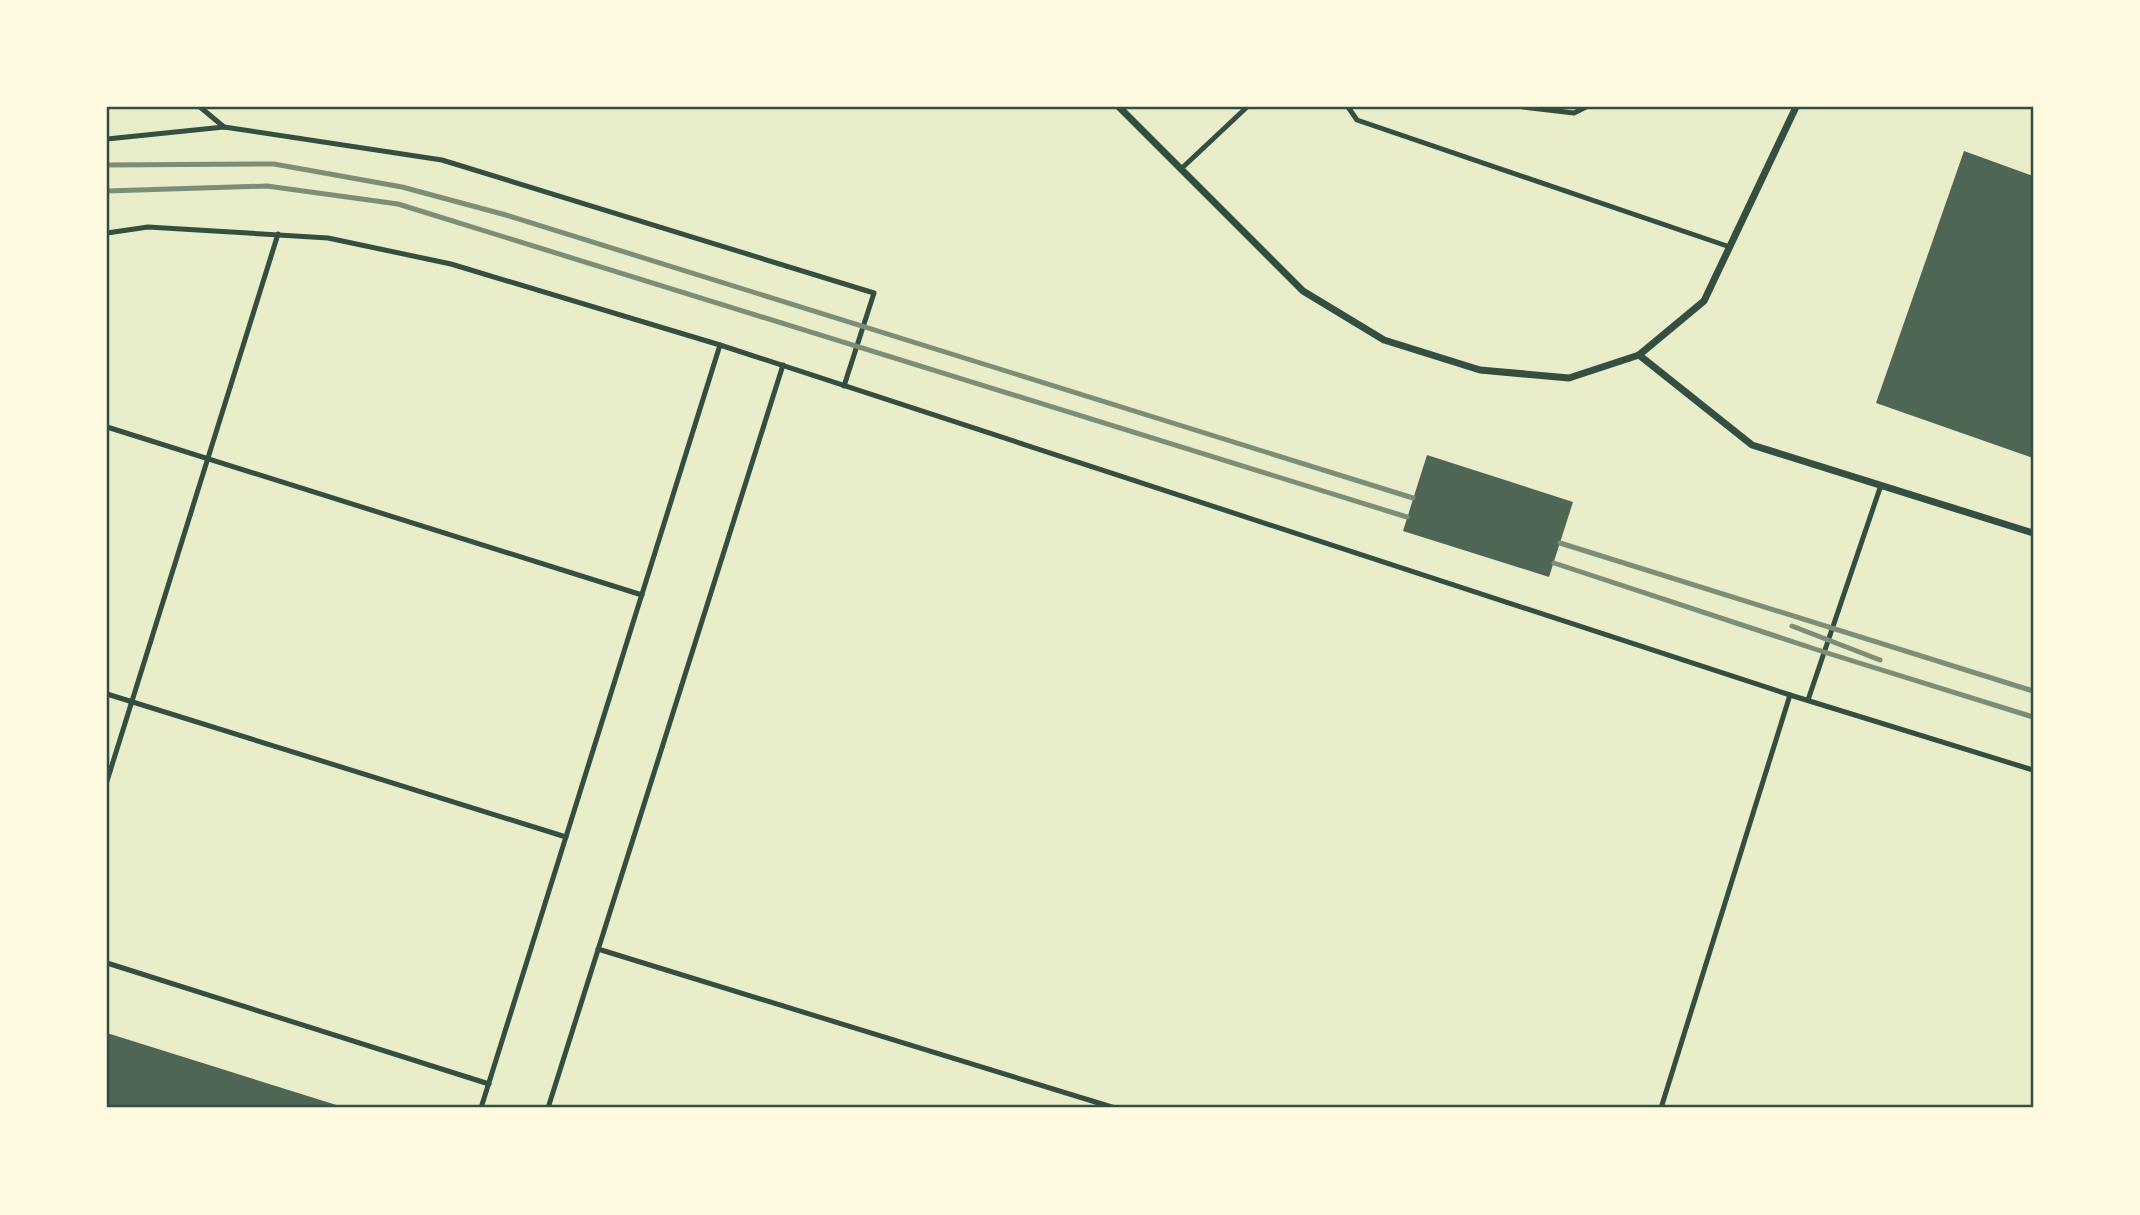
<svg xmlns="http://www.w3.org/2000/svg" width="2140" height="1215" font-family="'Roboto Condensed',sans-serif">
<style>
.building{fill:#4f6655}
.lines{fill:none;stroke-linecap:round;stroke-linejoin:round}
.service{stroke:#344e41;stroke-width:5}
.minor{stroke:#344e41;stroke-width:7}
.rail{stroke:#7c8e77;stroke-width:5}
.neatline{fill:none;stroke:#344e41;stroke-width:2.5}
</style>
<rect width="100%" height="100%" fill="#e9edc9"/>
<g class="building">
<polygon points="1964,151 2033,176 2033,458 1876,403"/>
<polygon points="1427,455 1573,502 1549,577 1403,531"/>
<polygon points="107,1033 346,1108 107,1108"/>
</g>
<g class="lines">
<g class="service">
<polyline points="200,107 224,127"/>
<polyline points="1348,107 1357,120 1730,247"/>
<polyline points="1523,107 1574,113 1586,107"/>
<polyline points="107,139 224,127 442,160 874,293 844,386"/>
<polyline points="1181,169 1247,107"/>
<polyline points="107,233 148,227 328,238 451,264 720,345 1790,695 2033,770"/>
<polyline points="107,427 642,595"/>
<polyline points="107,694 566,837"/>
<polyline points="1808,700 1881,485"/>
<polyline points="107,781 278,234"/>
<polyline points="598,949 1115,1108"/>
<polyline points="107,963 489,1084"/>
<polyline points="481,1108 720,345"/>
<polyline points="548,1108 783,365"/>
<polyline points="1661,1108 1790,695"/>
</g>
<g class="minor">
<polyline points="1119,107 1303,291 1384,340 1480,370 1569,378 1639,355 1704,301 1796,107"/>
<polyline points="1639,355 1752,445 2033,533"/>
</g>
<g class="rail">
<polyline points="107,165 274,164 402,187 506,215 1413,498"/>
<polyline points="107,191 267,186 398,204 1407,517"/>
<polyline points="1560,543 2033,691"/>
<polyline points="1554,563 1824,652 2033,717"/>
<polyline points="1792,626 1880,660"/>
</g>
</g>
<rect width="2140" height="1215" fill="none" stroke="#fefae0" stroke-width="217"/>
<rect x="108" y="108" width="1924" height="998" class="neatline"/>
</svg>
